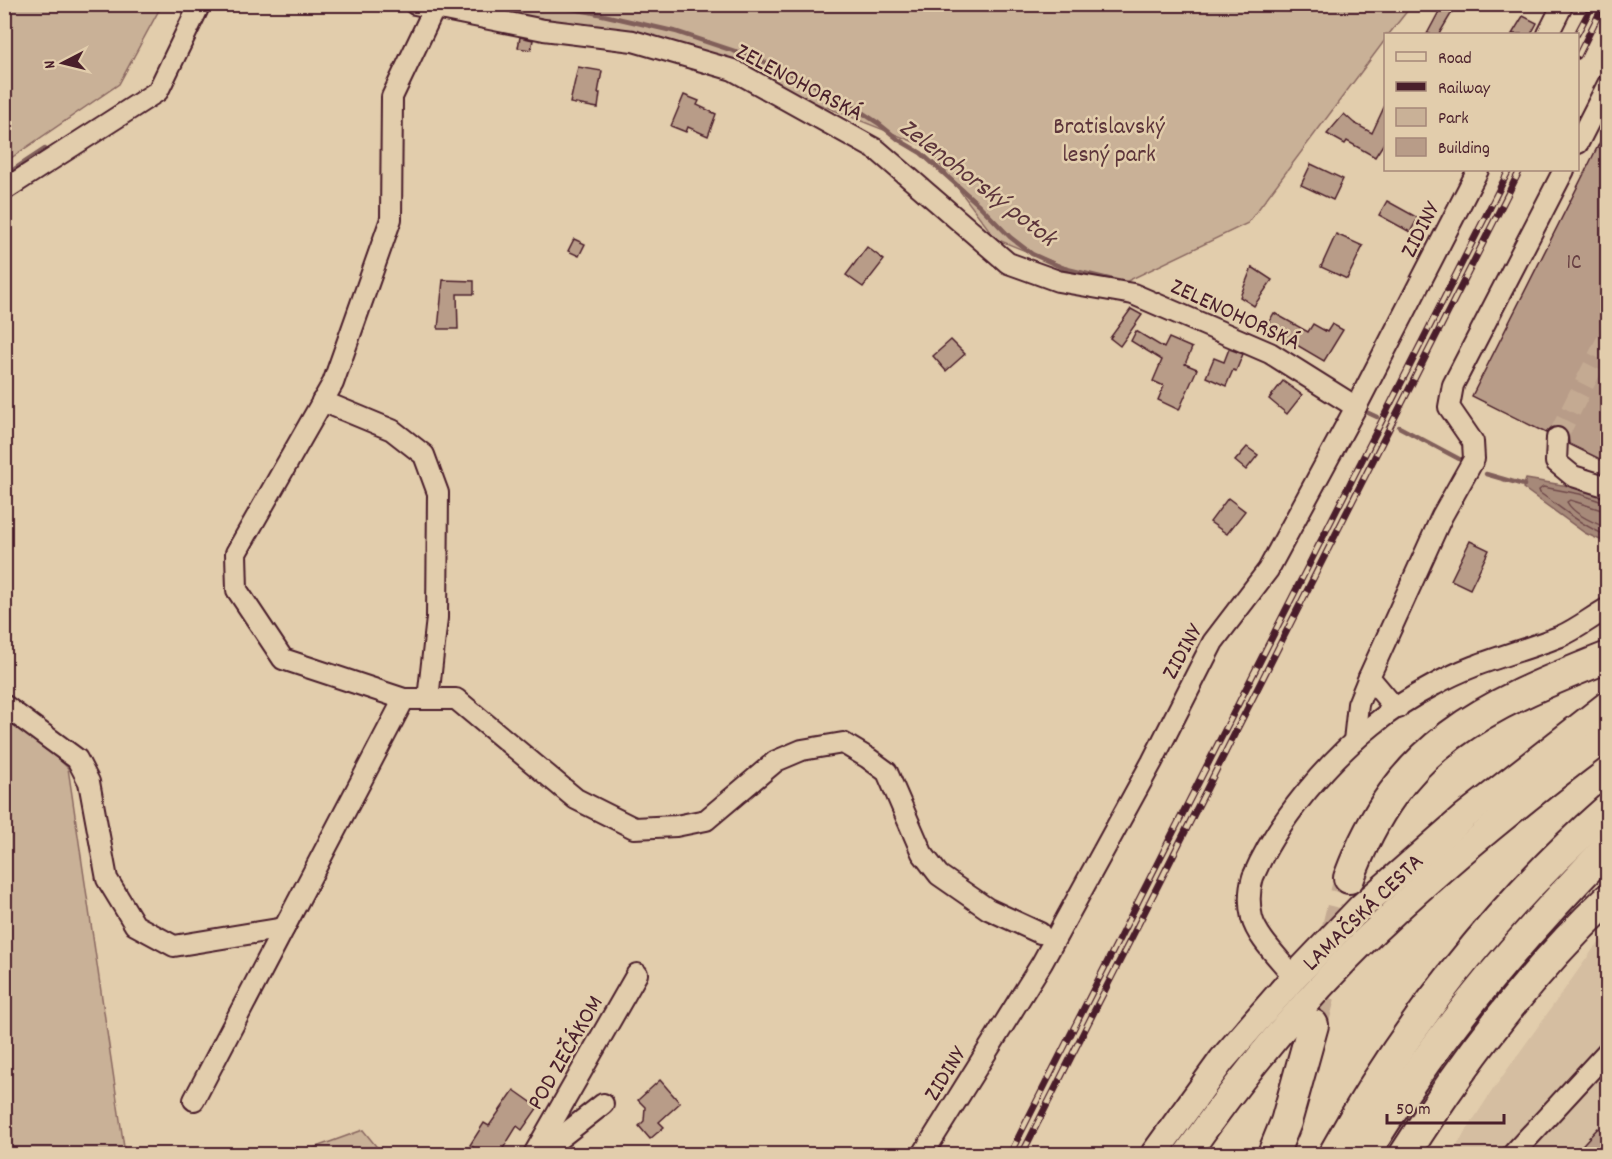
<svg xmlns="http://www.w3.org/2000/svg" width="1612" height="1159" font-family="Dekko,sans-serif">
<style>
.built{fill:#d5bea1}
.green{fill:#c9b197;stroke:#8a6861;stroke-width:1.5}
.water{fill:#a68979;stroke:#815f5a;stroke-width:1.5}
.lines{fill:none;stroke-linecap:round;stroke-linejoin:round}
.shore{stroke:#6f494a;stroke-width:1.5}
.stream{stroke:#815f5a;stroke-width:4.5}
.building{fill:#b89c88;stroke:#4a1f2b;stroke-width:1.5}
.minor-tunnel{stroke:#c4aa92;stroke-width:20;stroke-dasharray:20 10;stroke-linecap:butt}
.highway-tunnel{stroke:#c4aa92;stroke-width:30;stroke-dasharray:30 15;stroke-linecap:butt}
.minor-casing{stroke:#4a1f2b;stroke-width:24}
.major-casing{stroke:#4a1f2b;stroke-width:30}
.highway-casing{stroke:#4a1f2b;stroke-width:34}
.minor{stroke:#e2cdac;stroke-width:20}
.major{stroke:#e2cdac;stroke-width:26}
.highway{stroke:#e2cdac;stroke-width:30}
.rail-casing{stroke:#4a1f2b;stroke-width:7}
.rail{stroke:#e2cdac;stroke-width:4.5;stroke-dasharray:14;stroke-linecap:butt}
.labels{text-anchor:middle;stroke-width:5;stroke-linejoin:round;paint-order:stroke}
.number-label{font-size:21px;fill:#663e42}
.street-label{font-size:24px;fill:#4a1f2b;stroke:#e2cdac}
.park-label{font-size:24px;fill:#5d353b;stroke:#e2cdac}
.water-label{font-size:26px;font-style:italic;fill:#5c343b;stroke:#e2cdac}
</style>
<rect width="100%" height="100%" fill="#e2cdac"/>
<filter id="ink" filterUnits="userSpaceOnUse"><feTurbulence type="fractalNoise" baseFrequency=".0167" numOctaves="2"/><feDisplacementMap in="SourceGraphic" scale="12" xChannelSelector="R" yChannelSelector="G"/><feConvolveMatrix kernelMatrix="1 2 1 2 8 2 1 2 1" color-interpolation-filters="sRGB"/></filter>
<g filter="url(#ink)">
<polygon class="built" points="1607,936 1607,1154 1451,1154 1492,1091 1594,948"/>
<g class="green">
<polygon points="5,4 164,4 164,5 158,12 119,84 5,162"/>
<polygon points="452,5 1412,5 1389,34 1386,34 1385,40 1248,223 1115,287 996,239 927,147 733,70"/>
<polygon points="4,708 68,768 125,1154 5,1154"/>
<polygon points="363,1130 380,1151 376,1154 297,1154"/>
</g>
<polygon class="water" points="1526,479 1581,488 1607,499 1607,543 1585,533 1523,488"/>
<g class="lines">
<g class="shore">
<path d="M1608,504L1580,494L1543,487L1539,490L1540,493C1563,509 1582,526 1608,536"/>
<path d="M1608,512L1570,500L1567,502C1574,515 1594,523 1608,528"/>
</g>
<g class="stream">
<polyline points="544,4 590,12 677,32 758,59 801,78 843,100 878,123 899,140 921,153 979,205 1010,237 1032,254 1063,268 1125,283"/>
<polyline points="4,176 45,149"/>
<polyline points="1362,410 1377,417"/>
<polyline points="1399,427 1463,461"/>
<polyline points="1486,474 1524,485"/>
</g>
</g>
<g class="building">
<polygon points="1443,4 1457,4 1439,34 1427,34"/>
<polygon points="1523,16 1537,23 1531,34 1512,34"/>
<polygon points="520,37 533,40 531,50 518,48"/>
<polygon points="578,67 602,71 598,93 600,93 598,108 570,103"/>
<polygon points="684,95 699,101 697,105 716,114 708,136 688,127 686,132 671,126"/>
<polygon points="1386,103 1386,140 1375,157 1347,141 1345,144 1327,134 1344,114 1354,123 1372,133"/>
<polygon points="1608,126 1608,463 1569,444 1568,433 1563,428 1552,427 1546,433 1472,396"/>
<polygon points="1311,164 1343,179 1333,200 1301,185"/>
<polygon points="1387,201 1418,218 1410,232 1379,215"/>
<polygon points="1336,234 1363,246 1347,279 1321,267"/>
<polygon points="574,239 585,244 579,256 568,251"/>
<polygon points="867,247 884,260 863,287 846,275"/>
<polygon points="1252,267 1272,280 1254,306 1240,297"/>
<polygon points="443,280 474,281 474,294 457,294 458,329 438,329"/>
<polygon points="1131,309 1142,315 1120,346 1110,338"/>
<polygon points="1274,313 1308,332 1313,324 1327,332 1332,324 1343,330 1324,361 1266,327"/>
<polygon points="1136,331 1164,348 1169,338 1192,348 1185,364 1197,369 1179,410 1158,400 1164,386 1153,381 1162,360 1131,341"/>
<polygon points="951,340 965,354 946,371 933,356"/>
<polygon points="1229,349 1243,354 1236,371 1233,370 1226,386 1206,377 1214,358 1224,362"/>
<polygon points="1283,381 1302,395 1287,414 1269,399"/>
<polygon points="1247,447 1258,455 1246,470 1235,461"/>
<polygon points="1228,498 1245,511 1227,534 1210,522"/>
<polygon points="1470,541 1489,550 1470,589 1451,580"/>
<polygon points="660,1080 680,1103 659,1122 664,1127 650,1139 639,1126 644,1121 645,1107 638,1100"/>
<polygon points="514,1090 538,1107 522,1130 517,1126 499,1155 485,1155 470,1145 484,1123 489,1126"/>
<polygon points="1598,1128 1608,1136 1608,1155 1573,1155"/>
</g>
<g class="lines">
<polyline class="minor-tunnel" points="1557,438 1608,337"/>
<polyline class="highway-tunnel" points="1313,1025 1349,878"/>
<defs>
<g id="minor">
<polyline points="415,4 544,30 633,41 733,70 877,150 1008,263 1058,281 1133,294 1270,353 1356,407"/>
<polyline points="434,9 392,97 391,219 333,383 236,553 237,590 283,659 404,699 456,699 576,799 634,828 676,826 706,820 776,761 802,750 843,743 868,758 887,772 922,853 939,875 988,909 1040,933"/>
<polyline points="1548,34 1563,4"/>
<polyline points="1578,143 1608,84"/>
<polyline points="4,190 158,91 200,4"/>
<polyline points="322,401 392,430 424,455 438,493 437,618 428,699"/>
<polyline points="1557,438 1556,462 1573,476 1608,487"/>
<polyline points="4,705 77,759 89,782 107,879 135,925 174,946 284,928"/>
<polyline points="1398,708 1390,702 1369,677 1442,516 1474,459 1473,442 1449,407 1453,385 1564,170"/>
<polyline points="1354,741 1358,704 1369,677"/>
<path d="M1294,977C1281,960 1257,938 1252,918C1249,905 1249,890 1253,877C1276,822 1327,762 1373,725C1391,710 1413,696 1434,685C1474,662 1518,653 1561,636C1577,629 1592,617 1608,608"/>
<polyline points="194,1100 404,699"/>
<polyline points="541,1143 556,1141 603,1104"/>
<polyline points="534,1154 637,974"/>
<polyline points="923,1154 1042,963 1152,762 1213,642 1268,570 1356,407 1478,170"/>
<polyline points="1513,1154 1608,1051"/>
</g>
<g id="major">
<polyline points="1154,1154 1222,1060 1294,977 1361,907 1465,816 1608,704"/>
<path d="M1187,1154C1249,1065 1320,980 1400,907C1466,846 1536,790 1608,736"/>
</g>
<g id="highway">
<path d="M1349,878C1399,743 1482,707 1608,657"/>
<polyline points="1273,1154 1286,1122 1313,1025"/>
<path d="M1334,1154C1404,1027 1498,906 1608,809"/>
<path d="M1365,1154C1379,1129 1396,1105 1412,1081C1470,996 1536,921 1608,848"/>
<path d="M1405,1154C1461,1065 1531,972 1608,899"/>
</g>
</defs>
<use href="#minor" class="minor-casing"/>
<use href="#major" class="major-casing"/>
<use href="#highway" class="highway-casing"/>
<use href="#minor" class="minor"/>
<use href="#major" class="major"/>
<use href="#highway" class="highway"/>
<defs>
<g id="rail">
<polyline points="1577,34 1593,4"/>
<polyline points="1578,56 1604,4"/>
<polyline points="1010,1154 1509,170"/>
<polyline points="1022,1154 1520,170"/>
</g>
</defs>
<use href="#rail" class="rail-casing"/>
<use href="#rail" class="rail"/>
</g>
</g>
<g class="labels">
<g class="number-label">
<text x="1574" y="268">1C</text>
</g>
<g class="street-label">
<text transform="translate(800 81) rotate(28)" y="8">ZELENOHORSKÁ</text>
<text transform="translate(1419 229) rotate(-63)" y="8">ZIDINY</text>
<text transform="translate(1236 313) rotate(25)" y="8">ZELENOHORSKÁ</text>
<text transform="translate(1181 651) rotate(-61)" y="8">ZIDINY</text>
<text transform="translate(1362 911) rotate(-44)" y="8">LAMAČSKÁ CESTA</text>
<text transform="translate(564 1052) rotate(-60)" y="8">POD ZEČÁKOM</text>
<text transform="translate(944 1073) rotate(-58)" y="8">ZIDINY</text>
</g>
<g class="park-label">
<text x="1109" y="133">Bratislavský<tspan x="1109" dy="28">lesný park</tspan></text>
</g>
<g class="water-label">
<text transform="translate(979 181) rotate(38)" y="9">Zelenohorský potok</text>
</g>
</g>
<rect width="1612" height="1159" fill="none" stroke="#e2cdac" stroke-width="24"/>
<rect x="12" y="12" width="1588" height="1135" fill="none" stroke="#4a1f2b" stroke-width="2" filter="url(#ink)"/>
<rect x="1384" y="33" width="195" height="138" fill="#e2cdac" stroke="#a58778" stroke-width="1.5"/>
<rect x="1396" y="52" width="30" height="9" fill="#e2cdac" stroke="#a58778" stroke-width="1.5"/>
<text x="1438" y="63" font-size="18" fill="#4a1f2b">Road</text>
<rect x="1396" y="82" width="30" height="9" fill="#4a1f2b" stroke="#a58778" stroke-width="1.5"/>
<text x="1438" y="93" font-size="18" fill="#4a1f2b">Railway</text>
<rect x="1396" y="108" width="30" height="18" fill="#c9b197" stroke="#a58778" stroke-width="1.5"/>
<text x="1438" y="123" font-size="18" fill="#4a1f2b">Park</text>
<rect x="1396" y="138" width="30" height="18" fill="#b89c88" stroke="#a58778" stroke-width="1.5"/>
<text x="1438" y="153" font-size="18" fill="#4a1f2b">Building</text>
<g transform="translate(63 63) rotate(263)" stroke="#e2cdac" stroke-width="4.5" paint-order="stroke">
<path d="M0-4.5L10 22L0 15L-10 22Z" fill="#4a1f2b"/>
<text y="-9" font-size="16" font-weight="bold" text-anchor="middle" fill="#4a1f2b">N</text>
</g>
<path d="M1387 1114v9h117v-9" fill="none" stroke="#4a1f2b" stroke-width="3"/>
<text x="1396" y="1114" font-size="18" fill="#4a1f2b" stroke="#e2cdac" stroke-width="4.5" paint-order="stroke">50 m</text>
</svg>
